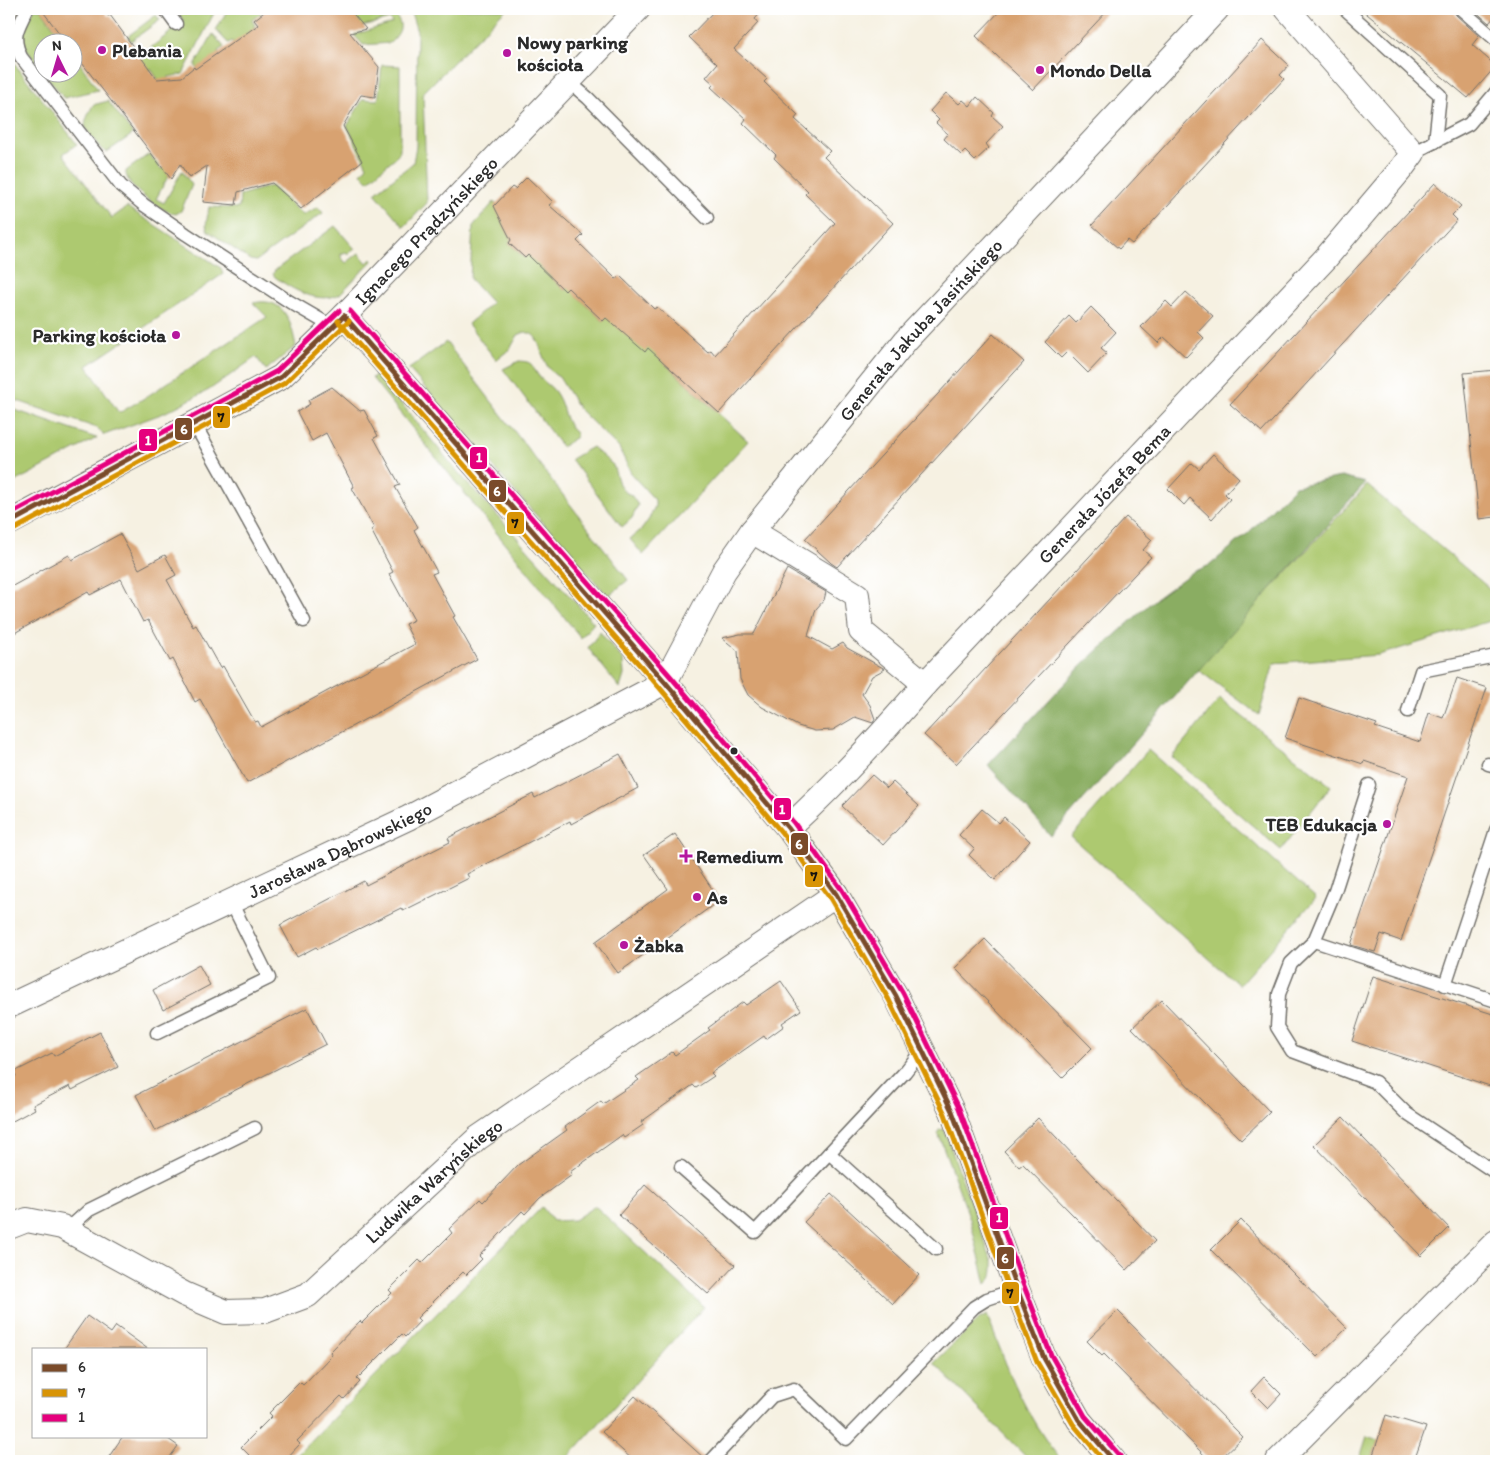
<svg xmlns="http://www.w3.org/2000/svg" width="1505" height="1470" font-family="Itim,sans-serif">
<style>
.green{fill:#adc970;stroke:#6c7a4e}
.forest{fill:#8aad62;stroke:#5a6c46}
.building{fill:#d8a271}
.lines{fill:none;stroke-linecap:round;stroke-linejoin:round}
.service-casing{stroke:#72706b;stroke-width:15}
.minor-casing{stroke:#72706b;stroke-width:26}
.service{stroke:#fff;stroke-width:12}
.minor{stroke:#fff;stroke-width:24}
.bus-1-casing{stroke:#fff;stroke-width:9}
.bus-2-casing{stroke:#fff;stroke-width:9}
.bus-3-casing{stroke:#fff;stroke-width:9}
.bus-1{stroke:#7a4b2a;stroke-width:5}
.bus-2{stroke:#d89406;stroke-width:5}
.bus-3{stroke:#e5007d;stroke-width:5}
.poi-dot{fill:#b5179e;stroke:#fff;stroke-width:2}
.bus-dot{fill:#2b2b2b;stroke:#fff;stroke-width:2}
.labels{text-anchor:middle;stroke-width:4.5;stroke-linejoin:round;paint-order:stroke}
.poi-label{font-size:19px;font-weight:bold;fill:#2b2b2b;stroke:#fff;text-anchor:start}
.street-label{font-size:19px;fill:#2b2b2b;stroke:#fff}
.line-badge{stroke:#fff;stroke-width:2}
.badge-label{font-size:14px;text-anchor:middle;font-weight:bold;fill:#fff}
.pale-badge-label{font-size:14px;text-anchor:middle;font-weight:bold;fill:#111}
</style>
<rect width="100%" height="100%" fill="#fff"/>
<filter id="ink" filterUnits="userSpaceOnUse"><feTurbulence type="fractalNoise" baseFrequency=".02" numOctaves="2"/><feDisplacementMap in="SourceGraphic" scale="10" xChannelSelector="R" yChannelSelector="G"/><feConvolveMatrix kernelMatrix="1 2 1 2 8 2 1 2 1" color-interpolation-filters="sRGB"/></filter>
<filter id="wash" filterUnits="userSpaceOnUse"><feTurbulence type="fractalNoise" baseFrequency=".0096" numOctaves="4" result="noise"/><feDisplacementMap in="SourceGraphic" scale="20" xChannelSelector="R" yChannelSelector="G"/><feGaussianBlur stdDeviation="1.12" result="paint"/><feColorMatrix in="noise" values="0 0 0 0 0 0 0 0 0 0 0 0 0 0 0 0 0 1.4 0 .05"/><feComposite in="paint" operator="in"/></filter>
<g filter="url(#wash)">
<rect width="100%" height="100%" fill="#f6f1e2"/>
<g class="green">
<polygon points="34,9 41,9 64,42 42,42 42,71 23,44 24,32"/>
<polygon points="175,9 216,9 183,74 168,77 163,86 151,69 143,73 137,63 142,55 184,21"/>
<polygon points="228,9 259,9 262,12 252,20 255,25 245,43 236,45 232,41 228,43 216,30"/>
<path d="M352,9H391C403,24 404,29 390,43L363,45L354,35L392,23L390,19L350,29L346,25L354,12Z"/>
<polygon points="410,9 506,9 423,93 427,203 404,227 375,193 413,163 416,146 417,32"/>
<polygon points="156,15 160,20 131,41 128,36"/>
<polygon points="213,34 224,47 218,51 221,57 198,70 195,65"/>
<polygon points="73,53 98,90 64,98 44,73 72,72"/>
<path d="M9,54L17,67L77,144L63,154L112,218L127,207L221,268L223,274L87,366L119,413L146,397L267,317L253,303C285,296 291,322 296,346L266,370L256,357L209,390L164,413L104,435L97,428L9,398Z"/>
<polygon points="382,65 400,66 400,150 398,155 368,181 361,173 367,166 347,126 363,99 378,100"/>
<path d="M108,101L133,134L107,152L101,149L85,128C85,119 89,113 93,105Z"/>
<path d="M149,154L161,169L169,167L171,171L156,199L164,203L182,171L192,185L181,211L176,214C163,213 123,185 126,171Z"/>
<polygon points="271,186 303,215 318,207 323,213 256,261 250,260 208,231 206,225 209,207 239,208 240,195"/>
<path d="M494,202L498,207L511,240L509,243L524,258L531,252L542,263L540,267L565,291L570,285L578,297L603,321L609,315L645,351L651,345L657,356L748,441L643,555L630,539L642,529L649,519L655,506V500L632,475L619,448L579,409L559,377C541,369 543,343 533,335C532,334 526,332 525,332L518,335L510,349L496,360L468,324L492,303L470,279L473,226Z"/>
<path d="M335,226L355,249L348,254L346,252L341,254V257L346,263L359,253L367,263L371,259L372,261L340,294C319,305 293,290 275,277L273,274L275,270Z"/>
<polygon points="446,342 628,580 608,596 503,478 409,369"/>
<path d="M519,361C534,362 530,364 538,375C543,382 553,387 557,395C565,407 563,423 576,433V437L562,447L503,369Z"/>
<polygon points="377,374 458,472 594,623 581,638 372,378"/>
<polygon points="9,408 96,438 97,438 9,485"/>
<polygon points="592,447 613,465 619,484 625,492 631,495 638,505 632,518 622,527 571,459"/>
<polygon points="1367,485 1496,594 1496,619 1379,655 1274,663 1259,715 1197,669"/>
<polygon points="600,632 623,660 624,675 620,688 588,648"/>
<polygon points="1220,699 1331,786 1281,850 1172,757"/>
<polygon points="1148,750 1316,898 1239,985 1071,837"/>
<path d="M944,1129L993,1264C993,1273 993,1278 986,1284L970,1219L938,1133L939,1130Z"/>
<polygon points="595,1206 704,1307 565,1461 291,1461 542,1207 553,1221 574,1220"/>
<path d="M987,1315C1007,1367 1025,1418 1062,1461H1030L934,1363L979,1319Z"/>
<polygon points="1367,1436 1378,1440 1371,1461 1359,1461"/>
</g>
<polygon class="forest" points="1341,477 1365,483 1051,836 988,765 1082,665 1154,600 1191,573 1210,565 1247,534 1295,486"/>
<g id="blocks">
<g class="building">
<polygon points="41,9 102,9 108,16 110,15 157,79 182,77 194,67 195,69 258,25 254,20 268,9 349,9 366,29 350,33 379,67 375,97 361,95 343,126 362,161 301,209 272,183 238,192 236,205 203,202 207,166 189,178 180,164 171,179 72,50 72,42 66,42"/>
<polygon points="716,9 764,9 755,19 758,23 734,49 767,79 764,82 798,115 795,119 830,151 824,157 893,223 719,413 648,348 645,352 606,318 603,321 568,288 565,291 528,255 525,258 509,243 511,240 494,206 512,187 515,189 527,177 553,202 549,205 583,235 577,241 616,279 620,276 654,309 657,307 708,352 711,350 715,355 835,223 805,194 808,191 774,158 776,155 743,123 746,119 711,87 714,84 706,77 717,64 689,37"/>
<polygon points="1002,9 1109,9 1033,90 976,36"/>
<polygon points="1361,9 1453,9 1456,15 1479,36 1472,45 1496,66 1468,98"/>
<polygon points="1473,9 1496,9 1496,15 1489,23"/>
<polygon points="1262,40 1289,65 1280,75 1284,79 1132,244 1127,240 1119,249 1092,225"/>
<polygon points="946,93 959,104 963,100 970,106 977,97 994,113 992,116 1003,126 986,144 989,148 975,161 965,151 961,155 944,139 948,134 936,123 939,120 930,111"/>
<polygon points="1435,183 1461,206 1452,215 1457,220 1262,432 1230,404"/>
<polygon points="1186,292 1213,316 1198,332 1204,338 1186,357 1164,337 1158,343 1141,327 1166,301 1172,307"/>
<polygon points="1091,307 1116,332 1101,348 1107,353 1088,373 1067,352 1061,358 1045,342 1069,316 1076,323"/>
<polygon points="993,334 1024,362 837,567 831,563 805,539"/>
<polygon points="1496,370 1496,517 1479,519 1464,373"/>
<polygon points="332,387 360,411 364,410 378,436 374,438 400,485 395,487 418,527 414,530 437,572 432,574 455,616 453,617 477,659 247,783 200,699 195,702 173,659 170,661 148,620 143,622 121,579 90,595 88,592 9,636 9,588 69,555 72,560 120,534 139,569 165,555 176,575 167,580 193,627 196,625 220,668 223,666 255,722 258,721 261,727 415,644 405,624 414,620 389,574 393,572 371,530 374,528 352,488 354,487 326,433 312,441 297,412 310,404 308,400"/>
<polygon points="1213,454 1239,478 1225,494 1230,499 1212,519 1190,498 1184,505 1168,489 1192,463 1199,469"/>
<polygon points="1126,517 1152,540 1143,550 1151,557 956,764 924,735"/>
<polygon points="787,569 826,592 824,600 816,609 808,636 832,649 843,643 847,648 885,669 872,676 862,694 870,705 875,719 873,723 855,717 833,730 815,731 798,726 762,707 748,695 740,679 738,651 722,638 740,634 754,634"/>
<polygon points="1457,678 1487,688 1401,941 1381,934 1375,952 1351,945 1408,776 1364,761 1363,764 1285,738 1299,698 1377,724 1375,727 1420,742 1429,713 1443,718"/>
<polygon points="620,754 638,788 571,824 570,821 467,874 469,878 403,911 401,908 318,949 316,947 297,957 280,925 364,881 366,885 450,842 448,838 533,794 535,798"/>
<polygon points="872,775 887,788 893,782 919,806 883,845 842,806"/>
<polygon points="982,809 999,823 1004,817 1030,841 995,880 969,855 974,849 959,835"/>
<polygon points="675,834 717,896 716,903 618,973 595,942 668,889 644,855"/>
<polygon points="985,939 1092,1048 1062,1078 955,968"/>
<polygon points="199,965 210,985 163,1010 153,990"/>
<polygon points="1373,976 1496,1015 1496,1088 1352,1041"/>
<polygon points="781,981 801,1010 782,1023 784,1026 766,1039 764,1036 711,1073 714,1076 696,1088 693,1085 641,1122 643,1125 624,1138 622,1135 570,1172 572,1175 540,1198 525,1214 522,1211 479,1256 482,1259 466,1275 463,1272 417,1318 420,1321 405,1337 402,1334 357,1379 360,1382 344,1399 341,1396 297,1441 300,1444 284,1461 255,1461 241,1447 272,1416 269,1413 300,1382 303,1385 332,1355 330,1352 360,1321 362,1323 392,1293 389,1290 419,1260 422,1263 452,1233 449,1229 480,1199 483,1202 518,1165 567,1130 565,1127 601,1101 603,1104 639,1080 636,1077 672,1052 675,1055 710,1030 708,1028 743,1002 746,1005"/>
<polygon points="1162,1000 1270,1112 1241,1140 1132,1028"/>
<polygon points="307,1008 326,1044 155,1131 136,1095"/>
<polygon points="100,1032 118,1067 72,1090 70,1086 33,1105 35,1109 9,1123 9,1080 16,1076 14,1072 52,1053 54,1056"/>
<polygon points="1343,1117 1449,1228 1421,1256 1314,1145"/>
<polygon points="1038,1118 1155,1241 1127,1270 1023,1164 1019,1167 1004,1151"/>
<polygon points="645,1185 735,1265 708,1294 619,1215"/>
<polygon points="831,1194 919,1275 893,1304 804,1222"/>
<polygon points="1241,1220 1347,1328 1317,1357 1211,1250"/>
<polygon points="1118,1311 1243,1437 1218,1461 1210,1461 1104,1354 1102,1356 1087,1341"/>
<polygon points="87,1316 111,1333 116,1326 148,1349 64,1349"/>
<polygon points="1264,1377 1281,1394 1268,1408 1251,1391"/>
<polygon points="635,1396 704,1458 703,1461 634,1461 602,1432"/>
<polygon points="1386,1415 1426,1427 1414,1461 1371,1461"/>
<polygon points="123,1436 164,1436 178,1446 167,1461 106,1461"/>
</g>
</g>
</g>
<g filter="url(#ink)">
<use href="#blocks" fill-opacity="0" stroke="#72706b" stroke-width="1"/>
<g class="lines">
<defs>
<g id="service">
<path d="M27,9C18,29 11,35 21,57L121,186L144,205L186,234L290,302L333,327"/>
<polyline points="165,9 176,24"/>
<polyline points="1345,9 1440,95 1435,142"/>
<polyline points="1461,9 1496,40"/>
<polyline points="568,81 588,98 707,218"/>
<polyline points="1413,153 1469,124 1496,92"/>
<polyline points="194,423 304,621"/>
<polyline points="1408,711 1421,671 1496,656"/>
<polyline points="1488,764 1496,766"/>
<polyline points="1314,941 1335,891 1369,785"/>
<polyline points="1445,985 1496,830"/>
<polyline points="1496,1001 1314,941 1291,963 1279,994 1277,1027 1292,1051 1375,1082 1407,1114 1496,1173"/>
<polyline points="157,1033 269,978 231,902"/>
<polyline points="829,1153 936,1249"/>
<polyline points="681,1167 755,1232 905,1072 922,1050"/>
<polyline points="67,1230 89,1210 255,1128"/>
<polyline points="711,1461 772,1396 794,1389 846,1439 974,1307 987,1299 1017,1289"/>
</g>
<g id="minor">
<polyline points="344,316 665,682 788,828 836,894 896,996 952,1111 1015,1284 1044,1358 1079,1420 1114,1461"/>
<path id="s1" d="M9,523L281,377L344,316L638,9"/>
<polyline points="752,531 857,595 861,631 925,684"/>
<path id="s2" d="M788,828C837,783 882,734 925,684L1325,259L1402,168L1413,153L1287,9"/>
<path id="s3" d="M9,1006L408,818L665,682L724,571L752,531L906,340L1217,9"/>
<path id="s4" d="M9,1227L27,1220L62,1227L184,1294L226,1312L265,1311L308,1295L478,1138L836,894"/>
<polyline points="1278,1461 1496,1242"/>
</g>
</defs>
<use href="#service" class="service-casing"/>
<use href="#minor" class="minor-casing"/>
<use href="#service" class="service"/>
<use href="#minor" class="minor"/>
<defs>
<g id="bus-1">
<polyline points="344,316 665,682 788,828 836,894 896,996 952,1111 1015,1284 1044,1358 1079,1420 1114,1461"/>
<polyline points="9,523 281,377 344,316"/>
</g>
<g id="bus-2">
<polyline points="338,321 659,687 782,833 830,898 889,1000 945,1114 1008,1287 1037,1362 1073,1424 1104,1461"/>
<polyline points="13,530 285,383 349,321"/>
</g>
<g id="bus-3">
<polyline points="350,311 671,677 794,823 842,890 903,993 959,1108 1022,1281 1051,1355 1085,1416 1120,1456"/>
<polyline points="9,515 277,371 339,311"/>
</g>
</defs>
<use href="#bus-1" class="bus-1-casing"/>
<use href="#bus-2" class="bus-2-casing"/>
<use href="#bus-3" class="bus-3-casing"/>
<use href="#bus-1" class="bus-1"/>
<use href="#bus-2" class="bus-2"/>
<use href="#bus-3" class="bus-3"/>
</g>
</g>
<g class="poi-dot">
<circle cx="102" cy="50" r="5"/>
<circle cx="507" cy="53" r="5"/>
<circle cx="1040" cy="70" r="5"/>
<circle cx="176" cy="335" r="5"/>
<circle cx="1387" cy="824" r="5"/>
<path d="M683.5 848.5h5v5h5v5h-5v5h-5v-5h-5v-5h5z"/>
<circle cx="697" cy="897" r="5"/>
<circle cx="624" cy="945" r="5"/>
</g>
<circle class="bus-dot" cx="734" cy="751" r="4.5"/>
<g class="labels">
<g class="poi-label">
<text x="517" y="49">Nowy parking<tspan x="517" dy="22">kościoła</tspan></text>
<text x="112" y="57">Plebania</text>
<text x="1050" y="77">Mondo Della</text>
<text x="166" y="342" text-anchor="end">Parking kościoła</text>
<text x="1377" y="831" text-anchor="end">TEB Edukacja</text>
<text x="696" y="863">Remedium</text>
<text x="707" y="904">As</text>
<text x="634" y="952">Żabka</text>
</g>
<g class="street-label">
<text dy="7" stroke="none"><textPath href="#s1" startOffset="515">Ignacego Prądzyńskiego</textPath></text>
<text dy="7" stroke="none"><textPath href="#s3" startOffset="1169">Generała Jakuba Jasińskiego</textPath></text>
<text dy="7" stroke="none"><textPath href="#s2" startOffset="460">Generała Józefa Bema</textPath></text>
<text dy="7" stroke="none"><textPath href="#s3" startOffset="366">Jarosława Dąbrowskiego</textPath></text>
<text dy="7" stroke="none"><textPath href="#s4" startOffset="495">Ludwika Waryńskiego</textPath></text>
</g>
</g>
<g class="line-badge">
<rect x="212" y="405" width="19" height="24" rx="5" fill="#d89406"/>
<rect x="174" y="417" width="19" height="24" rx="5" fill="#7a4b2a"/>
<rect x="138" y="428" width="20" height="24" rx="5" fill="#e5007d"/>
<rect x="469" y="446" width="19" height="24" rx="5" fill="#e5007d"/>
<rect x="488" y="479" width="19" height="24" rx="5" fill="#7a4b2a"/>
<rect x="506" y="511" width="19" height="24" rx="5" fill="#d89406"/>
<rect x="773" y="797" width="19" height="24" rx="5" fill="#e5007d"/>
<rect x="790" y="832" width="19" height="24" rx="5" fill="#7a4b2a"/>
<rect x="804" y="864" width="20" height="24" rx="5" fill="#d89406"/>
<rect x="989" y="1206" width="20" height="24" rx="5" fill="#e5007d"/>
<rect x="996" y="1246" width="19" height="24" rx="5" fill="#7a4b2a"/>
<rect x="1001" y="1281" width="19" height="24" rx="5" fill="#d89406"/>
</g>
<g class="badge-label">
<text x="184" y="434">6</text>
<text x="148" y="445">1</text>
<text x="479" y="462">1</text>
<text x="497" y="496">6</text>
<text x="782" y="814">1</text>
<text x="799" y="849">6</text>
<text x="999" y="1222">1</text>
<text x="1005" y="1263">6</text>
</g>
<g class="pale-badge-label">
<text x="221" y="422">7</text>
<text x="515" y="528">7</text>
<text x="814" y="881">7</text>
<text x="1010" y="1298">7</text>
</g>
<rect width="1505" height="1470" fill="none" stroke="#fff" stroke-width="30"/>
<rect x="32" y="1348" width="175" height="90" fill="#ffffff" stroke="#aaaaaa"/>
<rect x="42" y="1364" width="25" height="8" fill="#7a4b2a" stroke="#aaaaaa"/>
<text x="78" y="1372" font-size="15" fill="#2b2b2b">6</text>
<rect x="42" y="1389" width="25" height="8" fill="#d89406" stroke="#aaaaaa"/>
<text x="78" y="1398" font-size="15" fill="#2b2b2b">7</text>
<rect x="42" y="1414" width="25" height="8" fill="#e5007d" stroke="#aaaaaa"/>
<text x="78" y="1422" font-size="15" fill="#2b2b2b">1</text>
<g transform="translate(58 58) rotate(355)"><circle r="24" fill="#ffffff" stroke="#aaaaaa"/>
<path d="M0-4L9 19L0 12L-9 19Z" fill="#b5179e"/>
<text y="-8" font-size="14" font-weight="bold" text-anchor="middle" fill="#2b2b2b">N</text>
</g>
</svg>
